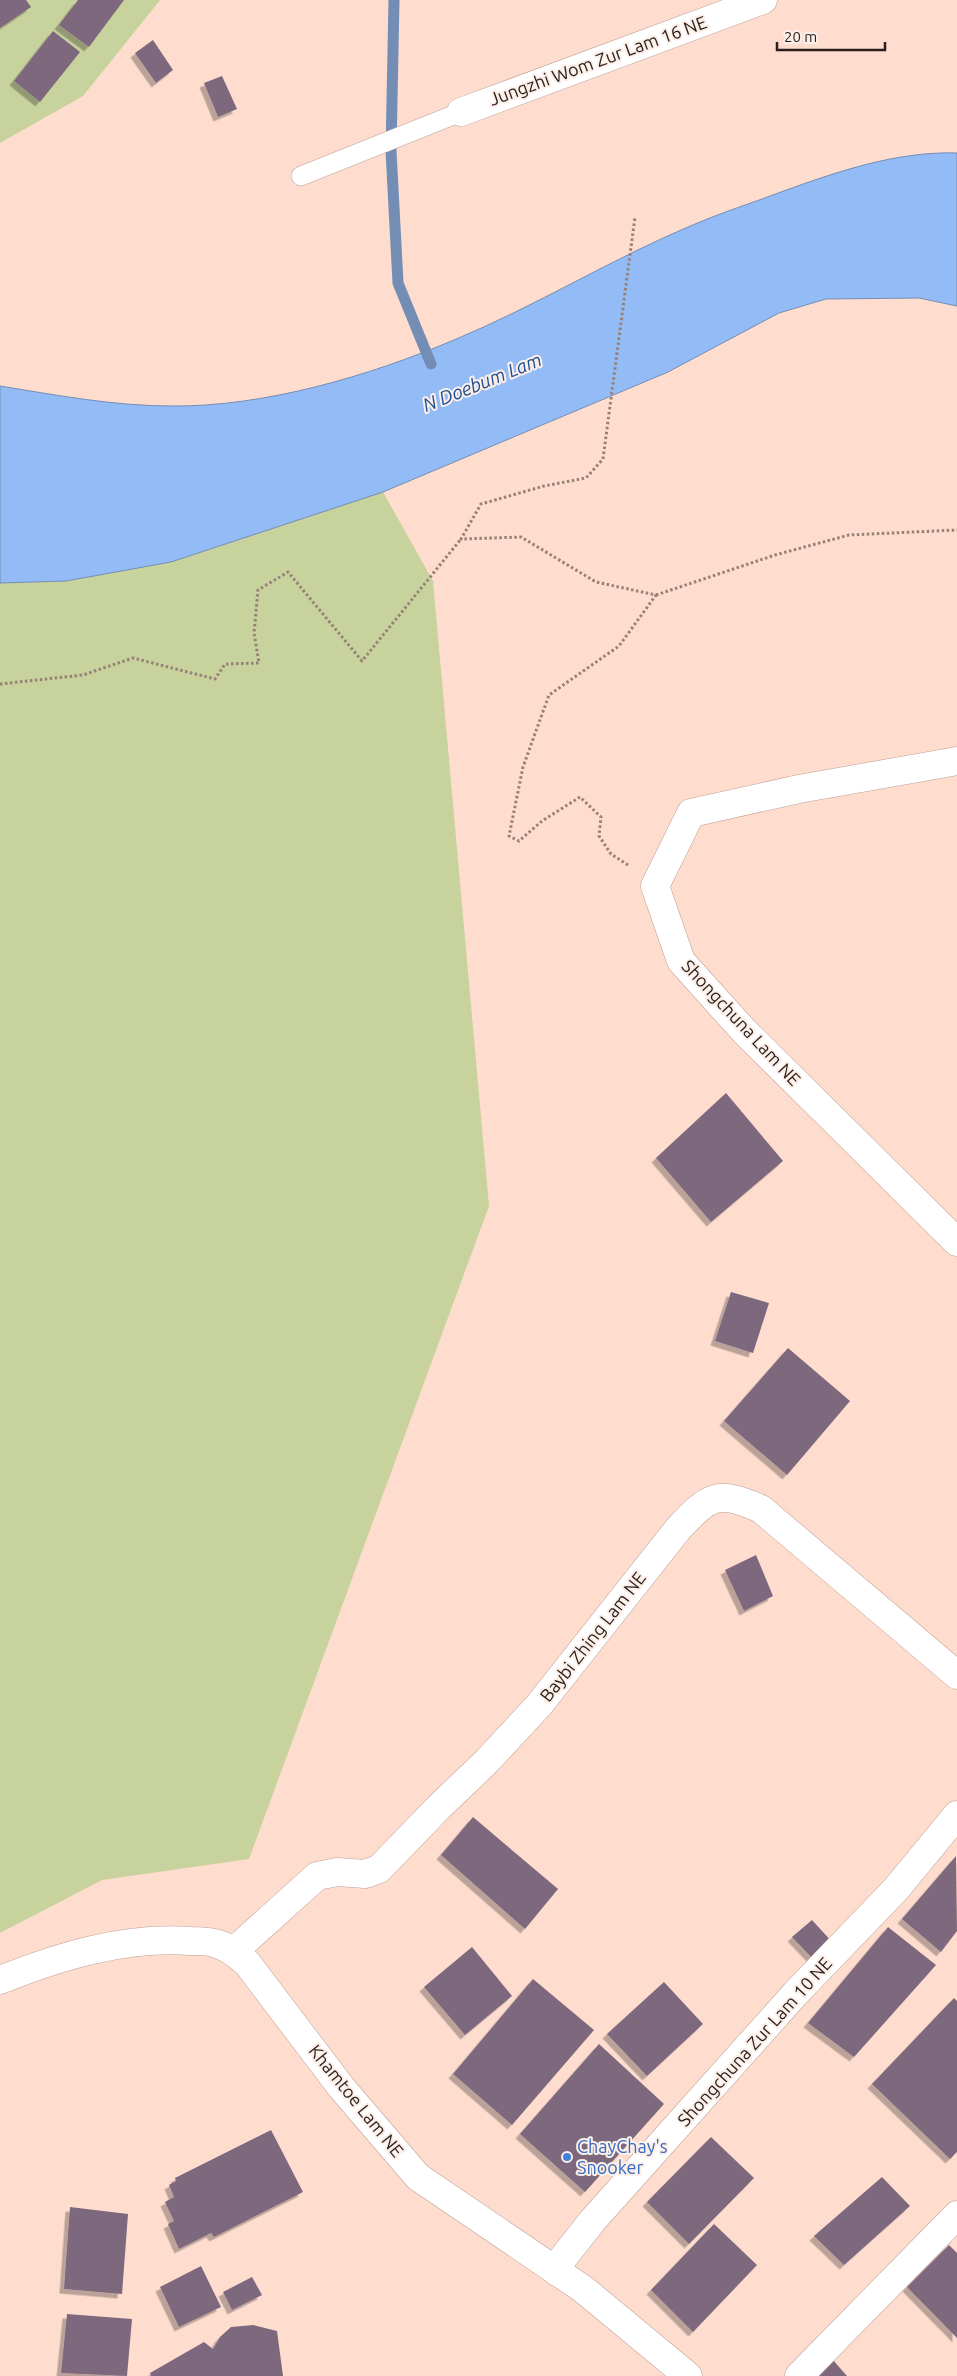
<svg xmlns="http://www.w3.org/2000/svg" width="957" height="2376" font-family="Ubuntu,sans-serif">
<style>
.green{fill:#c8d29d}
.water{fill:#93bcf7;stroke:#738db4}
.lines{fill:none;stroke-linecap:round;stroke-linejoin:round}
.stream{stroke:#738db4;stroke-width:11}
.building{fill:#7d687d;filter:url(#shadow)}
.lane-casing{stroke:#bea093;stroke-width:20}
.street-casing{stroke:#bea093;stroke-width:29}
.secondary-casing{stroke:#bea093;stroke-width:29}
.path{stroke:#978177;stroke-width:3;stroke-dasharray:2.5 2.5;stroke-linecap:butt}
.lane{stroke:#fff;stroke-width:19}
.street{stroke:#fff;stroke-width:28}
.secondary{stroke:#fff;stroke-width:28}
.shop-dot{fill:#3f7fe0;stroke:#fcefe9;stroke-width:2}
.labels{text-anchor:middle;stroke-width:4;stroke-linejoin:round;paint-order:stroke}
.street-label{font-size:18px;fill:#291e18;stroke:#fcefe9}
.shop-label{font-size:18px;fill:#366cbe;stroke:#fcefe9;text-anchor:start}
.water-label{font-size:19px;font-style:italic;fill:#1e4f95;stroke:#fcefe9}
</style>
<defs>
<filter id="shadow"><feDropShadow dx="-4.5" dy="4.5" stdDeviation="0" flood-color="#0004"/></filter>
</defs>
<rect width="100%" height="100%" fill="#feddcf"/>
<g class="green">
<polygon points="0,0 160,0 83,96 0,143"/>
<polygon points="383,492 433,581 489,1206 249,1859 102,1880 0,1933 0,583 66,581 171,562"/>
</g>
<path class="water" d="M957,153V306L919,298L826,299L779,313L668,372L383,492L171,562L66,581L0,583V386C56,395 114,406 171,406C264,407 369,376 454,340C536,306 613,258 695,224C723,212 752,203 781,192C836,172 897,151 957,153Z"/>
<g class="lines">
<polyline class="stream" points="394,0 391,151 398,283 431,364"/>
</g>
<g class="building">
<polygon points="0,0 26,0 31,7 0,28"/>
<polygon points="78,0 124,0 89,47 59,25"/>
<polygon points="53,31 80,52 40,102 14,81"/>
<polygon points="153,40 173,70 156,83 135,53"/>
<polygon points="222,76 237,109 218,117 204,83"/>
<polygon points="726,1093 783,1161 711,1222 656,1158"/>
<polygon points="731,1292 769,1303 753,1353 715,1341"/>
<polygon points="788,1348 850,1401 787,1475 724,1421"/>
<polygon points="756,1555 773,1596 744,1611 725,1570"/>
<polygon points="473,1817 558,1889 525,1929 441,1855"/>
<polygon points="956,1856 957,1931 941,1952 902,1919"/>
<polygon points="812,1920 834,1944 815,1961 792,1937"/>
<polygon points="888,1927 936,1965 854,2057 808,2023"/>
<polygon points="472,1947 512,1996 465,2035 424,1987"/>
<polygon points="533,1979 594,2030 512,2125 453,2074"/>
<polygon points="664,1982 703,2024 647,2076 607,2034"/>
<polygon points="954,1998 957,2001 957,2152 950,2159 872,2084"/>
<polygon points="599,2044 664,2104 585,2192 520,2134"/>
<polygon points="271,2130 303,2192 214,2237 211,2233 179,2249 168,2224 174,2221 165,2202 174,2197 169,2185 176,2181 175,2178"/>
<polygon points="711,2137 754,2178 689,2244 647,2202"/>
<polygon points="882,2177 910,2206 844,2265 814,2236"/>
<polygon points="70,2207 128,2214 122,2294 64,2289"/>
<polygon points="714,2224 757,2265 693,2332 651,2290"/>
<polygon points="949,2245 957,2253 957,2338 907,2287"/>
<polygon points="201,2266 221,2307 179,2327 160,2287"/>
<polygon points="252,2277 262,2295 232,2310 223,2292"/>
<polygon points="67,2314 132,2319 127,2376 61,2373"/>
<polygon points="253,2325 277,2331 283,2376 151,2376 150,2373 204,2342 213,2349 220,2337 231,2327"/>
<polygon points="833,2360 847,2376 813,2376"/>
</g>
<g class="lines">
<defs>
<polyline id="lane" points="301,176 461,112"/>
<g id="street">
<polyline points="461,112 763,0"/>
<polyline points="957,761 799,789 691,813 655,886 681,961 744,1031 957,1242"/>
<path d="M234,1951L317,1876L337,1872L365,1874L379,1869L439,1807L487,1761L539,1705L678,1529C709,1496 717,1489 761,1509L957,1675"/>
<polyline points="557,2272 563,2258 593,2220 795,1994 896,1889 957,1815"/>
<polyline points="799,2376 957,2215"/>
</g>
<path id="secondary" d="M0,1980C60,1956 126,1936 191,1941C198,1941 207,1941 214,1943C227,1946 237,1954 247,1963L341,2087L418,2177L583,2289L688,2376"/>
</defs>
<use href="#lane" class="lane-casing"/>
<use href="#street" class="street-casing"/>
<use href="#secondary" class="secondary-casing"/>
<g class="path">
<polyline points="656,595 775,555 849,535 957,530"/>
<polyline points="0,684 83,675 133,658 215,679 225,664 259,663 254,633 258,590 288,572 362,661 461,539"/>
<polyline points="628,865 611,854 599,836 601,817 580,797 542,821 519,841 509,836 523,767 549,695 619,646 656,595 596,582 521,537 461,539 481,504 544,486 586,478 603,459 635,217"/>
</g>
<use href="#lane" class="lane"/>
<use href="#street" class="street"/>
<use href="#secondary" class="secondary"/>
</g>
<circle class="shop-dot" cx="567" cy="2157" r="5"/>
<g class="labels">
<g class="street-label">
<text transform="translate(598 61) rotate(-20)" y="6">Jungzhi Wom Zur Lam 16 NE</text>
<text transform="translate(741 1023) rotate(47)" y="6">Shongchuna Lam NE</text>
<text transform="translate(593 1637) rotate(-52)" y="6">Baybi Zhing Lam NE</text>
<text transform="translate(755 2042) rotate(-48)" y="6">Shongchuna Zur Lam 10 NE</text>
<text transform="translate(356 2101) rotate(51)" y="6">Khamtoe Lam NE</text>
</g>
<g class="shop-label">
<text x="577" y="2153">ChayChay's<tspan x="577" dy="21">Snooker</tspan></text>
</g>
<g class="water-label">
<text transform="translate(482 382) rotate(-22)" y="7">N Doebum Lam</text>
</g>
</g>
<path d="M777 42v8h108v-8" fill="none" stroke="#291e18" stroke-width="2.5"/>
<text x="784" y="42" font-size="15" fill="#291e18" stroke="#fcefe9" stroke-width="4" paint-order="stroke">20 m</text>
</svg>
